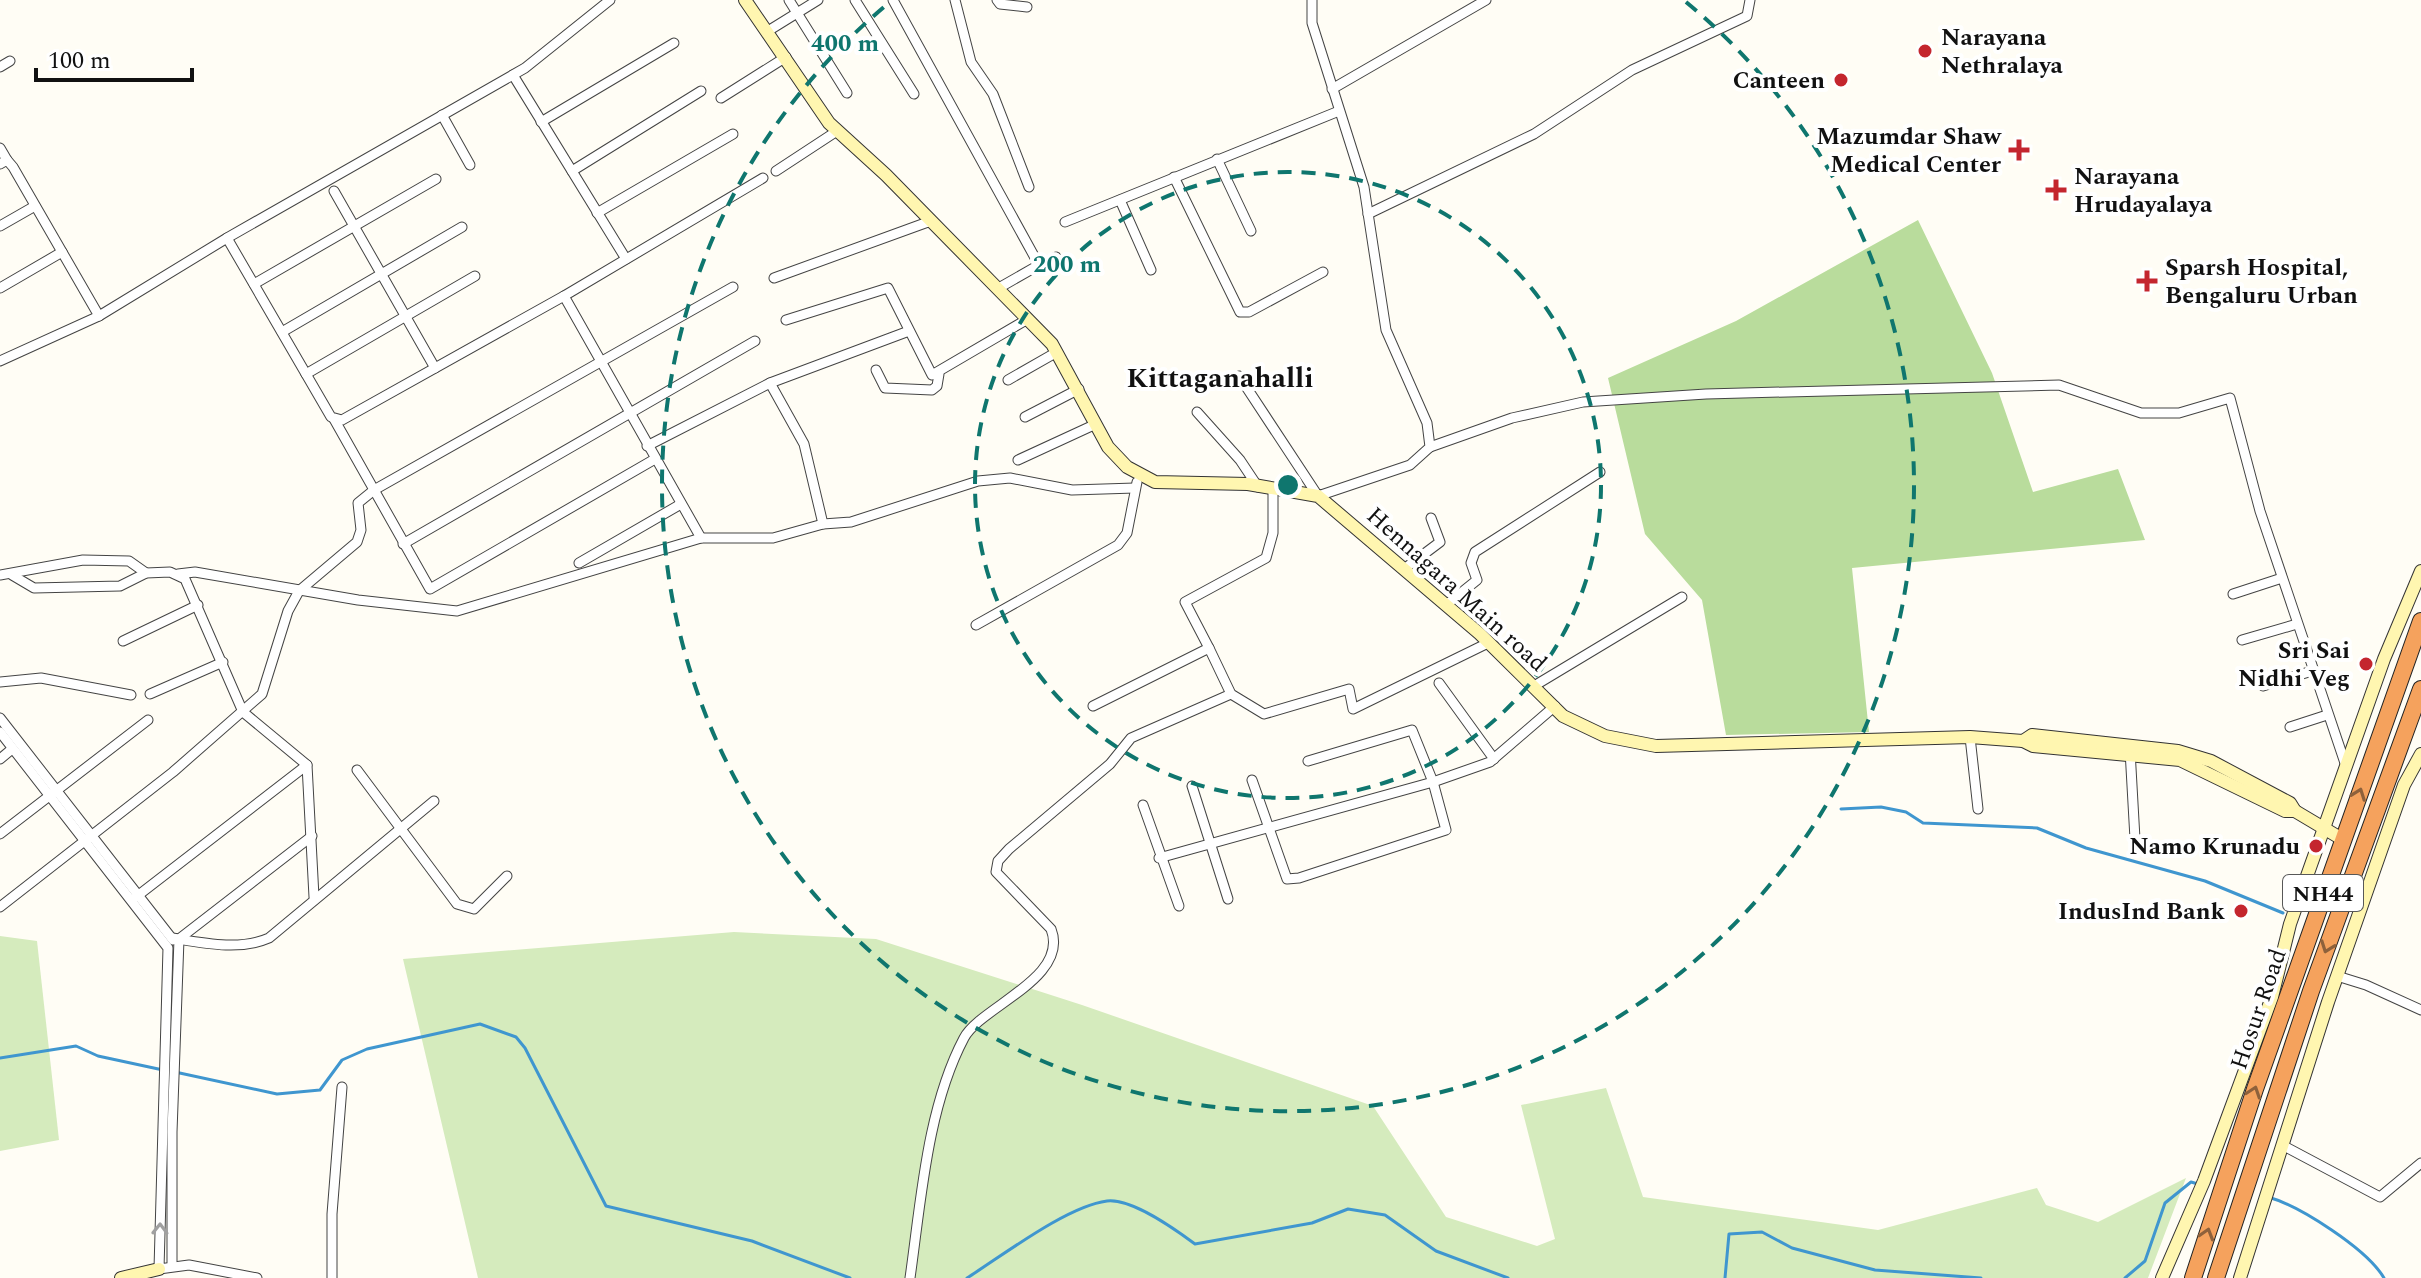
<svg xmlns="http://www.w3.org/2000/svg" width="2421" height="1278" font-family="Spectral,serif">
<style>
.green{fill:#d5ebbd}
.forest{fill:#b9dc9c}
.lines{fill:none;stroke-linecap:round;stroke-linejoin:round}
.stream{stroke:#3f96cf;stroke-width:3}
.street-casing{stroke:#444;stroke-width:11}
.secondary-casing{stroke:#333;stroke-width:14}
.highway-casing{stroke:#222;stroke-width:18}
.street{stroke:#fff;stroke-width:9}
.secondary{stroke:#fff6b0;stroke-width:12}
.highway{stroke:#f5a25d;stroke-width:16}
.oneway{stroke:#8e613b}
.oneway2{stroke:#a0a0a0}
.ring{fill:none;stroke:#0f766e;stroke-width:4;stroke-dasharray:14 10}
.poi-dot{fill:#c4262e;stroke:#fff;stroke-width:3}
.labels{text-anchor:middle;stroke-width:8;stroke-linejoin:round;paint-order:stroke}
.shield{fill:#fff;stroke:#585858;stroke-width:2}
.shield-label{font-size:22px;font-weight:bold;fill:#111}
.poi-label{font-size:24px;font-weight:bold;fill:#111;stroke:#fff;text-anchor:end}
.street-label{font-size:24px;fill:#111;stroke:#fff}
.quarter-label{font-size:28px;font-weight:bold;fill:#111;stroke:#fff}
.centre{fill:#0f766e;stroke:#fff;stroke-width:4}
.ring-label{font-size:24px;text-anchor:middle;font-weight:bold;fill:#0f766e;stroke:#fff;stroke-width:8;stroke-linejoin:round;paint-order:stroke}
</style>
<rect width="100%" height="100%" fill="#fffdf5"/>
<g class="green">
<polygon points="734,932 876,939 1082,1005 1373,1106 1446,1217 1537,1246 1555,1239 1521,1105 1606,1088 1643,1197 1878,1230 2037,1188 2046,1205 2098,1222 2186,1178 2148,1278 478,1278 403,959"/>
<polygon points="0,936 37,941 59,1140 0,1151"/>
</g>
<polygon class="forest" points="1918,220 1992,373 2033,492 2118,469 2145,540 1852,568 1869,732 1726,735 1702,600 1645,534 1608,378 1736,321"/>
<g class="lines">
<g class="stream">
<polyline points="1841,809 1881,807 1906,812 1923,823 2037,828 2086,848 2205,881 2283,913"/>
<polyline points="0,1058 76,1046 98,1056 163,1070"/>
<polyline points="175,1072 277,1094 320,1090 342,1060 367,1049 480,1024 516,1037 525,1048 606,1206 752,1241 850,1278"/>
<path d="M2268,1197C2300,1206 2367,1249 2384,1278"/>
<path d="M967,1278C1002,1256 1067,1206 1107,1201C1132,1198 1176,1230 1195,1244L1312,1223L1348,1209L1385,1215L1436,1251L1508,1278"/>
<polyline points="1725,1278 1729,1234 1762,1232 1792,1248 1875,1270 1981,1278"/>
<polyline points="2125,1278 2145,1261 2165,1203 2191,1182 2198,1184"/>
</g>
<defs>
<g id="street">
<polyline points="789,0 847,93"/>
<polyline points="855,0 914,94"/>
<polyline points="893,0 1039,265 997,289"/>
<polyline points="955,0 971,62 993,94 1029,187"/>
<polyline points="997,0 1000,4 1027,7"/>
<polyline points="768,31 818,0"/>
<polyline points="0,67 10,61"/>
<polyline points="513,75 626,259"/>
<polyline points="1332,89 1486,0"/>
<polyline points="721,98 786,57"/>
<polyline points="442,115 470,165"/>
<polyline points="541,122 674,43"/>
<polyline points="0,148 7,160"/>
<polyline points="1217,159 1251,231"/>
<polyline points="0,164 7,160 13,167 99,316"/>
<polyline points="572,171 701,91"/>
<polyline points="776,171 837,131"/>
<polyline points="1174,177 1240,312 1249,312 1323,272"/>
<polyline points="334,191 435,368"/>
<polyline points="1120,200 1151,270"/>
<polyline points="597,213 733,134"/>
<polyline points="1368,214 1534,134 1632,70 1747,16 1750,0"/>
<polyline points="1065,222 1339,111"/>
<polyline points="0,226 35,206"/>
<polyline points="227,238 525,68 610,0"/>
<polyline points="1039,265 1056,257"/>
<polyline points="774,278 928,222"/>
<polyline points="254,284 436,179"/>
<polyline points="0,288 62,252"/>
<polyline points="564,296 701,538"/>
<polyline points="786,320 888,288 932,375 1026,320"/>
<polyline points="282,332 462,227"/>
<polyline points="0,361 99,316 227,238 331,417 342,420 564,296 763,178"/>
<polyline points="876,370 885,388 932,390 937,386 939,374"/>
<polyline points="306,374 475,276"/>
<polyline points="1239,376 1318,496 1410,465 1430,447 1427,423 1386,330 1364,187 1312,23 1312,0"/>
<polyline points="1008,380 1057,352"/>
<polyline points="770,383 804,444 823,524"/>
<polyline points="1197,412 1240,460 1258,487"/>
<polyline points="1025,417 1079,389"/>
<polyline points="334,419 430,589 655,459"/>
<polyline points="647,446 770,383 909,331"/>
<polyline points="1430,447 1512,418 1583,402 1706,394 2059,385 2141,413 2179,413 2230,398 2260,511 2346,766"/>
<polyline points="1018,460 1096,424"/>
<polyline points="403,544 755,341"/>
<polyline points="579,563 681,504"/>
<polyline points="1404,569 1440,542 1431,518"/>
<polyline points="178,574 195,572 358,600 457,611 701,538 773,538 823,524 851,522 978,481 1010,478 1072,490 1135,488"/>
<polyline points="0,575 83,560 129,561 146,573"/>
<polyline points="12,575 34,588 120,586 146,573 170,572 185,579 243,712 307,765 314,897"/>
<polyline points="2233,594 2282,578"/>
<polyline points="1446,605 1477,580 1471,563 1475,552 1600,472"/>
<polyline points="976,625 1118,545 1127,533 1137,482"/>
<polyline points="2242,640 2297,624"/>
<polyline points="123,641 198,605"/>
<polyline points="1209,648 1185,602 1266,558 1273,533 1273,491"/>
<polyline points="0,682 41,678 131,695"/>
<polyline points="1439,683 1494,759"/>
<polyline points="1534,686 1682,597"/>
<polyline points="2263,686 2312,671"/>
<polyline points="150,694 223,662"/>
<polyline points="1093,706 1209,648 1231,694 1264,714 1349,689 1353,709 1488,643"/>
<polyline points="0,718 173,940"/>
<polyline points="2290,727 2327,715"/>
<polyline points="0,732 168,948 159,1269 189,1265 257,1278"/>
<polyline points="1970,737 1978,809"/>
<polyline points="2130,750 2135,839"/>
<polyline points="0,759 12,749"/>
<polyline points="357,770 457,904 474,909 507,876"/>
<polyline points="1252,780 1287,879 1299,878 1446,830 1433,782 1412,730 1308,761"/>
<polyline points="1192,786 1228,899"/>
<polyline points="1143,805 1179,906"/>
<polyline points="0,834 148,720"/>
<polyline points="1159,858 1433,782 1490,762 1555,706"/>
<polyline points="136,897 307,765"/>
<polyline points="0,907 173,772 262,694 288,611 299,591 357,542 361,530 358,503 374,490 733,287"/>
<path d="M172,938C203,943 240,951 269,938L434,801"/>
<polyline points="2337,976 2366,985 2421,1010"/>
<polyline points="2282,1145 2380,1197 2421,1163"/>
<polyline points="172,1264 172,1132 179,939 312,836"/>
<polyline points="332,1278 332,1214 342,1087"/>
<path d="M910,1278C921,1201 927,1108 964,1038C980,1007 1070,978 1051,929L996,872L998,861L1009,849L1110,764L1131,738L1231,694"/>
</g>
<g id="secondary">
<polyline points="745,0 829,123 886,175 1052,344 1108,447 1127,467 1155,482 1248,484 1318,496 1480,634 1563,716 1605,736 1656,746 1970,737 2023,741 2033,746 2180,760 2285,811 2295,811 2342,839"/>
<polyline points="2023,741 2032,735 2178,751 2211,761 2290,803 2295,811"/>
<polyline points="121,1278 159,1269"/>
<polyline points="2162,1278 2204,1181 2272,997 2290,924 2384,659 2421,571"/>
<polyline points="2240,1278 2328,1002 2404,785 2421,754"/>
</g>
<g id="highway">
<polyline points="2193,1278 2255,1089 2421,621"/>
<polyline points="2216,1278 2311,991 2421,689"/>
</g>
</defs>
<use href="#street" class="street-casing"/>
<use href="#secondary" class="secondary-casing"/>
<use href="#highway" class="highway-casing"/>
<use href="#street" class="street"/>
<use href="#secondary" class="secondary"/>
<use href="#highway" class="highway"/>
</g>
<defs><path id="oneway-chevron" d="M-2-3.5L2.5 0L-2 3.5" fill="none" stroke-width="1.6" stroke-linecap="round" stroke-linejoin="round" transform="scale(2)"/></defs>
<g class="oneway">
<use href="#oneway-chevron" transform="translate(2359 794) rotate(-70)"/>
<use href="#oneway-chevron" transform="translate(2327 947) rotate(110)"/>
<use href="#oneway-chevron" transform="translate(2254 1092) rotate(-71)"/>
<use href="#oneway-chevron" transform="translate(2207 1234) rotate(-73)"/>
</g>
<use class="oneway2" href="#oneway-chevron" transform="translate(160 1229) rotate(-89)"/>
<g class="ring">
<circle cx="1288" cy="485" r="313"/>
<path d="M1686 2A626 626 0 1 1 890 2"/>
</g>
<g class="poi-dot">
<circle cx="1925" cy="51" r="8"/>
<circle cx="1841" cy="80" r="8"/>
<path d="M2015 138h8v8h8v8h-8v8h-8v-8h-8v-8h8z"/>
<path d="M2052 178h8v8h8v8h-8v8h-8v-8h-8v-8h8z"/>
<path d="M2143 269h8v8h8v8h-8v8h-8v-8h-8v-8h8z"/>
<circle cx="2366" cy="664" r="8"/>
<circle cx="2316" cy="846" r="8"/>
<circle cx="2241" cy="911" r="8"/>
</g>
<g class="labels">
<rect class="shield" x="2283" y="875" width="80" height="36" rx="6"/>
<g class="shield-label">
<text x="2323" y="901">NH44</text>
</g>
<g class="poi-label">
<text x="1941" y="45" text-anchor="start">Narayana<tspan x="1941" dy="28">Nethralaya</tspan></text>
<text x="1825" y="88">Canteen</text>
<text x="2001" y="144">Mazumdar Shaw<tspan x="2001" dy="28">Medical Center</tspan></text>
<text x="2074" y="184" text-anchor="start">Narayana<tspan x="2074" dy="28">Hrudayalaya</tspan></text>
<text x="2165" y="275" text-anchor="start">Sparsh Hospital,<tspan x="2165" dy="28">Bengaluru Urban</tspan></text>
<text x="2350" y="658">Sri Sai<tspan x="2350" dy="28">Nidhi Veg</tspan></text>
<text x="2300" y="854">Namo Krunadu</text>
<text x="2225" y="919">IndusInd Bank</text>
</g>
<g class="street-label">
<text transform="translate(1457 589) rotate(42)" y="8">Hennagara Main road</text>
<text transform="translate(2258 1009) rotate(-71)" y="8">Hosur Road</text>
</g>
<g class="quarter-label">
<text x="1220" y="387">Kittaganahalli</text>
</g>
</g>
<circle cx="1288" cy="485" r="12" class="centre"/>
<g class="ring-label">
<text x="845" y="51">400 m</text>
<text x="1067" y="272">200 m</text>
</g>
<path d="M36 68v12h156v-12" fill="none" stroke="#111111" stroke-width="4"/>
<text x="48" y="68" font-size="24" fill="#111111" stroke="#ffffff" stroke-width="6" paint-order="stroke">100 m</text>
</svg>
